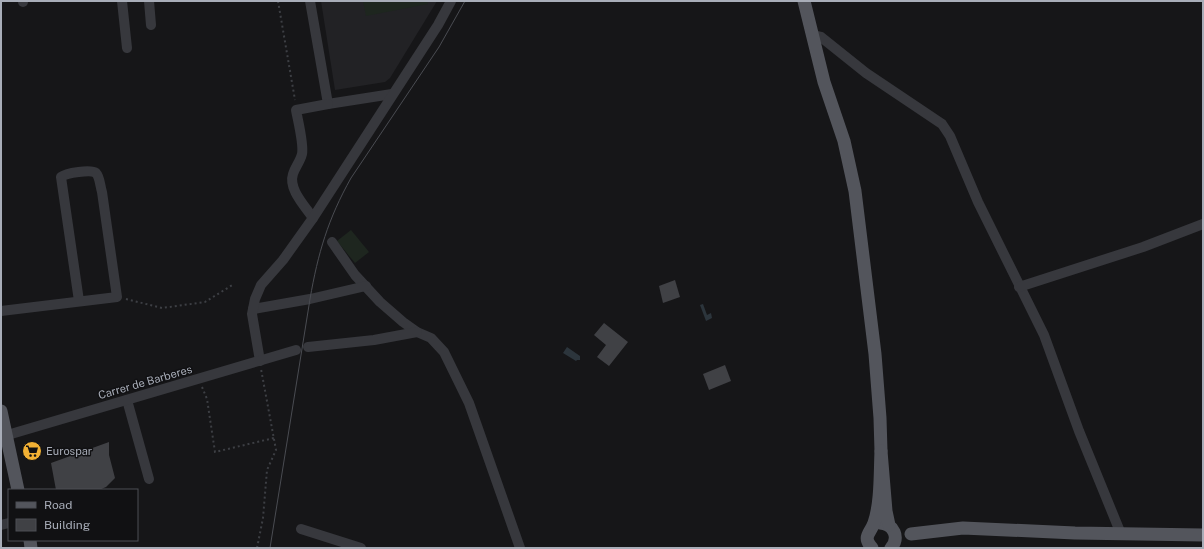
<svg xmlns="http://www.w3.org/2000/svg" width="1204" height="549" font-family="'Public Sans',sans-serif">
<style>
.built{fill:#222225}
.green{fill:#1e261f}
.water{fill:#2c353c}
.building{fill:#404145}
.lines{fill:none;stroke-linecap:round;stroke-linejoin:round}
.path{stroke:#3d3f44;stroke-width:2;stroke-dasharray:2 3;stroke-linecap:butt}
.minor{stroke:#37383d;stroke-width:10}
.major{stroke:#53555c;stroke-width:13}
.tram{stroke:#4a4c52;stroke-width:1}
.labels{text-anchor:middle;stroke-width:3;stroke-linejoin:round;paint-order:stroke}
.street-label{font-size:11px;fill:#a8adb8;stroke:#111113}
.poi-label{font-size:11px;fill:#a8adb8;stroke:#111113;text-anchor:start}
</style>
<rect width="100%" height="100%" fill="#161618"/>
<polygon class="built" points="321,1 437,1 390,78 385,82 335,90"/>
<g class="green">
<polygon points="363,1 427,1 428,4 366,16"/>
<polygon points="351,230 369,252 355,263 337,241"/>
</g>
<g class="water">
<polygon points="703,304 707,315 711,313 712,318 706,321 700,305"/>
<polygon points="567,347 580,356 580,360 577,360 576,361 563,353"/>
</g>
<g class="building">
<polygon points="675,280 680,297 663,303 659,286"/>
<polygon points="604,323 628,342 609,366 597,357 606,345 594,335"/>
<polygon points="725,365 731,381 709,390 703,374"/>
<polygon points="109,442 109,455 115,478 106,487 99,490 56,490 51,463"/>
</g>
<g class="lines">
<g class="path">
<polyline points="278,1 295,100"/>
<polyline points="126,299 162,308 205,302 234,284"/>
<polyline points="202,387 207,399 215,452 274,438"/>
<polyline points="257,548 263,518 267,470 276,450 261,369"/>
</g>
<g class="minor">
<polyline points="23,1 23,2"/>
<polyline points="122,1 127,48"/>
<polyline points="149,1 151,25"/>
<polyline points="310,1 328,104 392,94"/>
<polyline points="812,35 821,37 866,73 942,124 950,136 978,202 1044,335 1079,431 1121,534"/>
<path d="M313,218C305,206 288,189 293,174C295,167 300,162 302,154C304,144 298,121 296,110L328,104"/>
<polyline points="332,242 355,275 380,302 403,322 417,332 431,338 444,352 469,403 520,548"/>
<polyline points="1019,287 1143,247 1203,224"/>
<polyline points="253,309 310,299 366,286"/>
<path d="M1,311L117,297L102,192C100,186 100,177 96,173C91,169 66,173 61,177L79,301"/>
<polyline points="308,347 374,340 417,332"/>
<polyline points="260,361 252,314 255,299 261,285 283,260 313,218 438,25 451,1"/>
<polyline points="127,400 149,479"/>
<polyline points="1,437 296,350"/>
<polyline points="1,525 9,523"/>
<polyline points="301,529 361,548"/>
</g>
<g class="major">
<polyline points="804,1 824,82 844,141 855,191 875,354 880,418 881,451"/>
<polyline points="1,411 18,490"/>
<path d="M880,523C894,524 900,538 891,548"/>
<polyline points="911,534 963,528 1075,533 1203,535"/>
<polyline points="30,540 31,548"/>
<path d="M872,548C862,536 870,534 874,523C881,503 880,472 881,451L886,511L889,525"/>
</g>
<path class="tram" d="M270,548L310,299C318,253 328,219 351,178L439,47L465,1"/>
</g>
<defs>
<symbol id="supermarket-disc" viewBox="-11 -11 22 22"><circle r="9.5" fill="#f2b134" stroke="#111113"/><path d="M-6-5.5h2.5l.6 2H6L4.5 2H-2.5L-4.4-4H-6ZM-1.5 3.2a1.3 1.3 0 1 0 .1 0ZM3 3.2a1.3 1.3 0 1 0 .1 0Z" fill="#111"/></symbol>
</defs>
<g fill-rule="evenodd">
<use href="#supermarket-disc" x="21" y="440" width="22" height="22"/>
</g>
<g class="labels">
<g class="street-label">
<text transform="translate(145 382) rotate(-16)" y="4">Carrer de Barberes</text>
</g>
<g class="poi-label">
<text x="46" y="455">Eurospar</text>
</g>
</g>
<rect width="1204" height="549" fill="none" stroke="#a8adb8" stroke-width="4"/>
<rect x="8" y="489" width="130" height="52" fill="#111113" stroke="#4d4f55"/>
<rect x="16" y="502" width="20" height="6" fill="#53555c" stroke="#4d4f55"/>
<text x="44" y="509" font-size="12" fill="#a8adb8">Road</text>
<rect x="16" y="519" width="20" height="12" fill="#404145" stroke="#4d4f55"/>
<text x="44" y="529" font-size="12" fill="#a8adb8">Building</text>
</svg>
